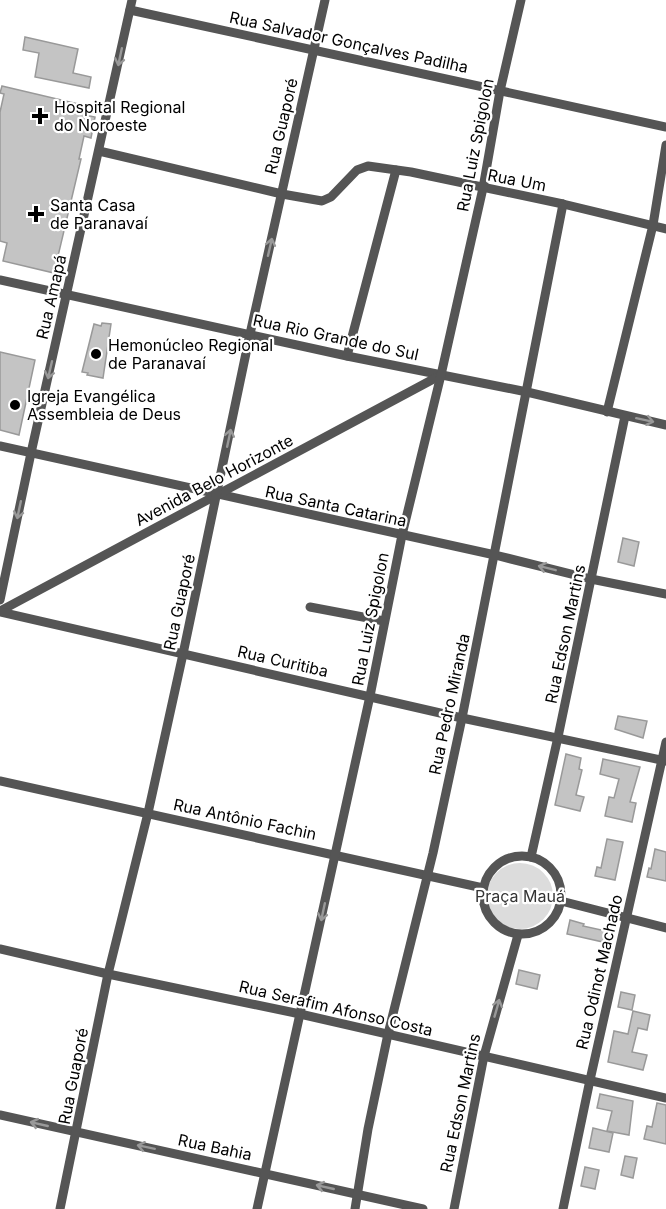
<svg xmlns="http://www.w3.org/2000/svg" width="666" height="1209" font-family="Inter,sans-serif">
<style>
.green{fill:#dcdcdc}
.building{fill:#c4c4c4;stroke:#999;stroke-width:1.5}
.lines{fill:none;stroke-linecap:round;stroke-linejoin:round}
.minor{stroke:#555;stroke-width:9}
.oneway{stroke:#999}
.poi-dot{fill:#000;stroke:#fff;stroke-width:2}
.labels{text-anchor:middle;stroke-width:4.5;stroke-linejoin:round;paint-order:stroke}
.street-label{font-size:16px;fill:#000;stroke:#fff}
.poi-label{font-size:16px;fill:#000;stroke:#fff;text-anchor:start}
.park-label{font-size:16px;fill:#333;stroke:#fff}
</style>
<rect width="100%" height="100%" fill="#fff"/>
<circle class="green" cx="520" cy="896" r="33"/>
<g class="building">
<polygon points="25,37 78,49 73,73 91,77 89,88 35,77 39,53 23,50"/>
<polygon points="2,86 87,106 85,115 95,117 91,138 84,136 79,159 81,159 54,273 3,261 7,243 0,241 0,112 4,94 0,93"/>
<polygon points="102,323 111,324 103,378 87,375 88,373 82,372 94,324 101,326"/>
<polygon points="0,352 35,360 19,435 0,430"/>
<polygon points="623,538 639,542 634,566 618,562"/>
<polygon points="618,716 647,721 643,738 615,729"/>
<polygon points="566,754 581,758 579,769 582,770 576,795 584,797 580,811 555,805"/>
<polygon points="603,759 640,767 630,802 636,803 632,822 605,816 609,797 614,798 619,779 600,774"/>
<polygon points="607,839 623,842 615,880 595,876 597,867 601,868"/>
<polygon points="655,849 666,852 666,881 647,877 649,868 651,869"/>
<polygon points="570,920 584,924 583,926 606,931 603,942 567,934"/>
<polygon points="519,970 540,975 537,989 516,984"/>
<polygon points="621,992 635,995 632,1010 618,1007"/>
<polygon points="633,1011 650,1015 647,1030 638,1028 632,1052 647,1055 643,1070 608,1062 614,1031 628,1034"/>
<polygon points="600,1094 633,1101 629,1135 607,1131 612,1111 597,1108"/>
<polygon points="657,1103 666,1105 666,1144 644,1139 647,1126 652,1127"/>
<polygon points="593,1128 613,1133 609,1152 589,1148"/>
<polygon points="625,1156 637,1158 633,1178 621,1175"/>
<polygon points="585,1167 599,1170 595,1189 581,1186"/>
</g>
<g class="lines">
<g class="minor">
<polyline points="130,10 666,127"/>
<polyline points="99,151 282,194 322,201 331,197 357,170 368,166 411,172 563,204 666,229"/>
<polyline points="0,280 347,356 527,392 666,425"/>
<polyline points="347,356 396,170"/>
<polyline points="607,412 653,225 666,145"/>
<polyline points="0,446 495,555 591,579 666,594"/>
<polyline points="0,600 31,453 132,0"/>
<polyline points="310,607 384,621"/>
<polyline points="0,611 441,375"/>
<polyline points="0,612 462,718 666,761"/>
<polyline points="0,781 483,888"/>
<circle cx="522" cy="895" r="39"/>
<polyline points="531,857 558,737 625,416"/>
<polyline points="561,901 666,928"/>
<polyline points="0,949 108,974 300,1014 666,1098"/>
<polyline points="0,1115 423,1209"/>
<polyline points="60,1209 108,974 148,813 183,654 250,334 325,0"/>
<polyline points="257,1209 370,696 402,535 441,375 483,188 500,91 521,0"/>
<polyline points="355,1209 368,1129 388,1034 433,853 462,718 563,204"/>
<polyline points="454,1209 484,1056 518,935"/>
<polyline points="563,1209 590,1080 666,742"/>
</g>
</g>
<defs><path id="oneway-shaft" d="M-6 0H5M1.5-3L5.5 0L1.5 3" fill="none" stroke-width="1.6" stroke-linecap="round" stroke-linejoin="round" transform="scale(1.5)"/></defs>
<g class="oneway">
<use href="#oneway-shaft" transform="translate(120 57) rotate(102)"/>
<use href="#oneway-shaft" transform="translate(270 247) rotate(-77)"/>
<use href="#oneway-shaft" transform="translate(50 370) rotate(103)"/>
<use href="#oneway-shaft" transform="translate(645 420) rotate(12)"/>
<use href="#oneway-shaft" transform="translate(229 438) rotate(-78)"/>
<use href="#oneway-shaft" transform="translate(19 510) rotate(102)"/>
<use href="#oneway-shaft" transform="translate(547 568) rotate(-166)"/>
<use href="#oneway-shaft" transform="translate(323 912) rotate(102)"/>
<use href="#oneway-shaft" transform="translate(497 1008) rotate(-74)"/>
<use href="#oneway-shaft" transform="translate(39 1124) rotate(-167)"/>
<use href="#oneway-shaft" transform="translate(146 1147) rotate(-168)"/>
<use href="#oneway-shaft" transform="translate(325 1187) rotate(-167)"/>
</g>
<g class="poi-dot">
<path d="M37 107h6v6h6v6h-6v6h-6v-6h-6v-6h6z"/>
<path d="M33 205h6v6h6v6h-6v6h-6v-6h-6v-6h6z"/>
<circle cx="96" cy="354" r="6"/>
<circle cx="15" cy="405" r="6"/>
</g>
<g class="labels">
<g class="street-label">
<text transform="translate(349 42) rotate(12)" y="6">Rua Salvador Gonçalves Padilha</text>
<text transform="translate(281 126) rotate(-77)" y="6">Rua Guaporé</text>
<text transform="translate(475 145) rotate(-79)" y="6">Rua Luiz Spigolon</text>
<text transform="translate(517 180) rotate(11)" y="6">Rua Um</text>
<text transform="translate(51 297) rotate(-77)" y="6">Rua Amapá</text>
<text transform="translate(336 337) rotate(12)" y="6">Rua Rio Grande do Sul</text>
<text transform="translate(214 480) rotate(-28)" y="6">Avenida Belo Horizonte</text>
<text transform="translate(336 506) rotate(12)" y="6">Rua Santa Catarina</text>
<text transform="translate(179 602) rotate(-78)" y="6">Rua Guaporé</text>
<text transform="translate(370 619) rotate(-79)" y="6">Rua Luiz Spigolon</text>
<text transform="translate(565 634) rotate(-78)" y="6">Rua Edson Martins</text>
<text transform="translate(283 661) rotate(13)" y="6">Rua Curitiba</text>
<text transform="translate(449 704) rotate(-78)" y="6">Rua Pedro Miranda</text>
<text transform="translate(245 819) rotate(12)" y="6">Rua Antônio Fachin</text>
<text transform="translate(599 972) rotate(-77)" y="6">Rua Odinot Machado</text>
<text transform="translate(336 1008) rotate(13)" y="6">Rua Serafim Afonso Costa</text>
<text transform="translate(73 1076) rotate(-79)" y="6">Rua Guaporé</text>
<text transform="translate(460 1103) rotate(-78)" y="6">Rua Edson Martins</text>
<text transform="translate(215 1147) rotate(12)" y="6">Rua Bahia</text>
</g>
<g class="poi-label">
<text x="54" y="113">Hospital Regional<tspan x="54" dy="18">do Noroeste</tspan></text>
<text x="50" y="211">Santa Casa<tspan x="50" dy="18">de Paranavaí</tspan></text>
<text x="108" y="351">Hemonúcleo Regional<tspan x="108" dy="18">de Paranavaí</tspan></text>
<text x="27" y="402">Igreja Evangélica<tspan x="27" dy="18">Assembleia de Deus</tspan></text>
</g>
<g class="park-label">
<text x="520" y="902">Praça Mauá</text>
</g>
</g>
</svg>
